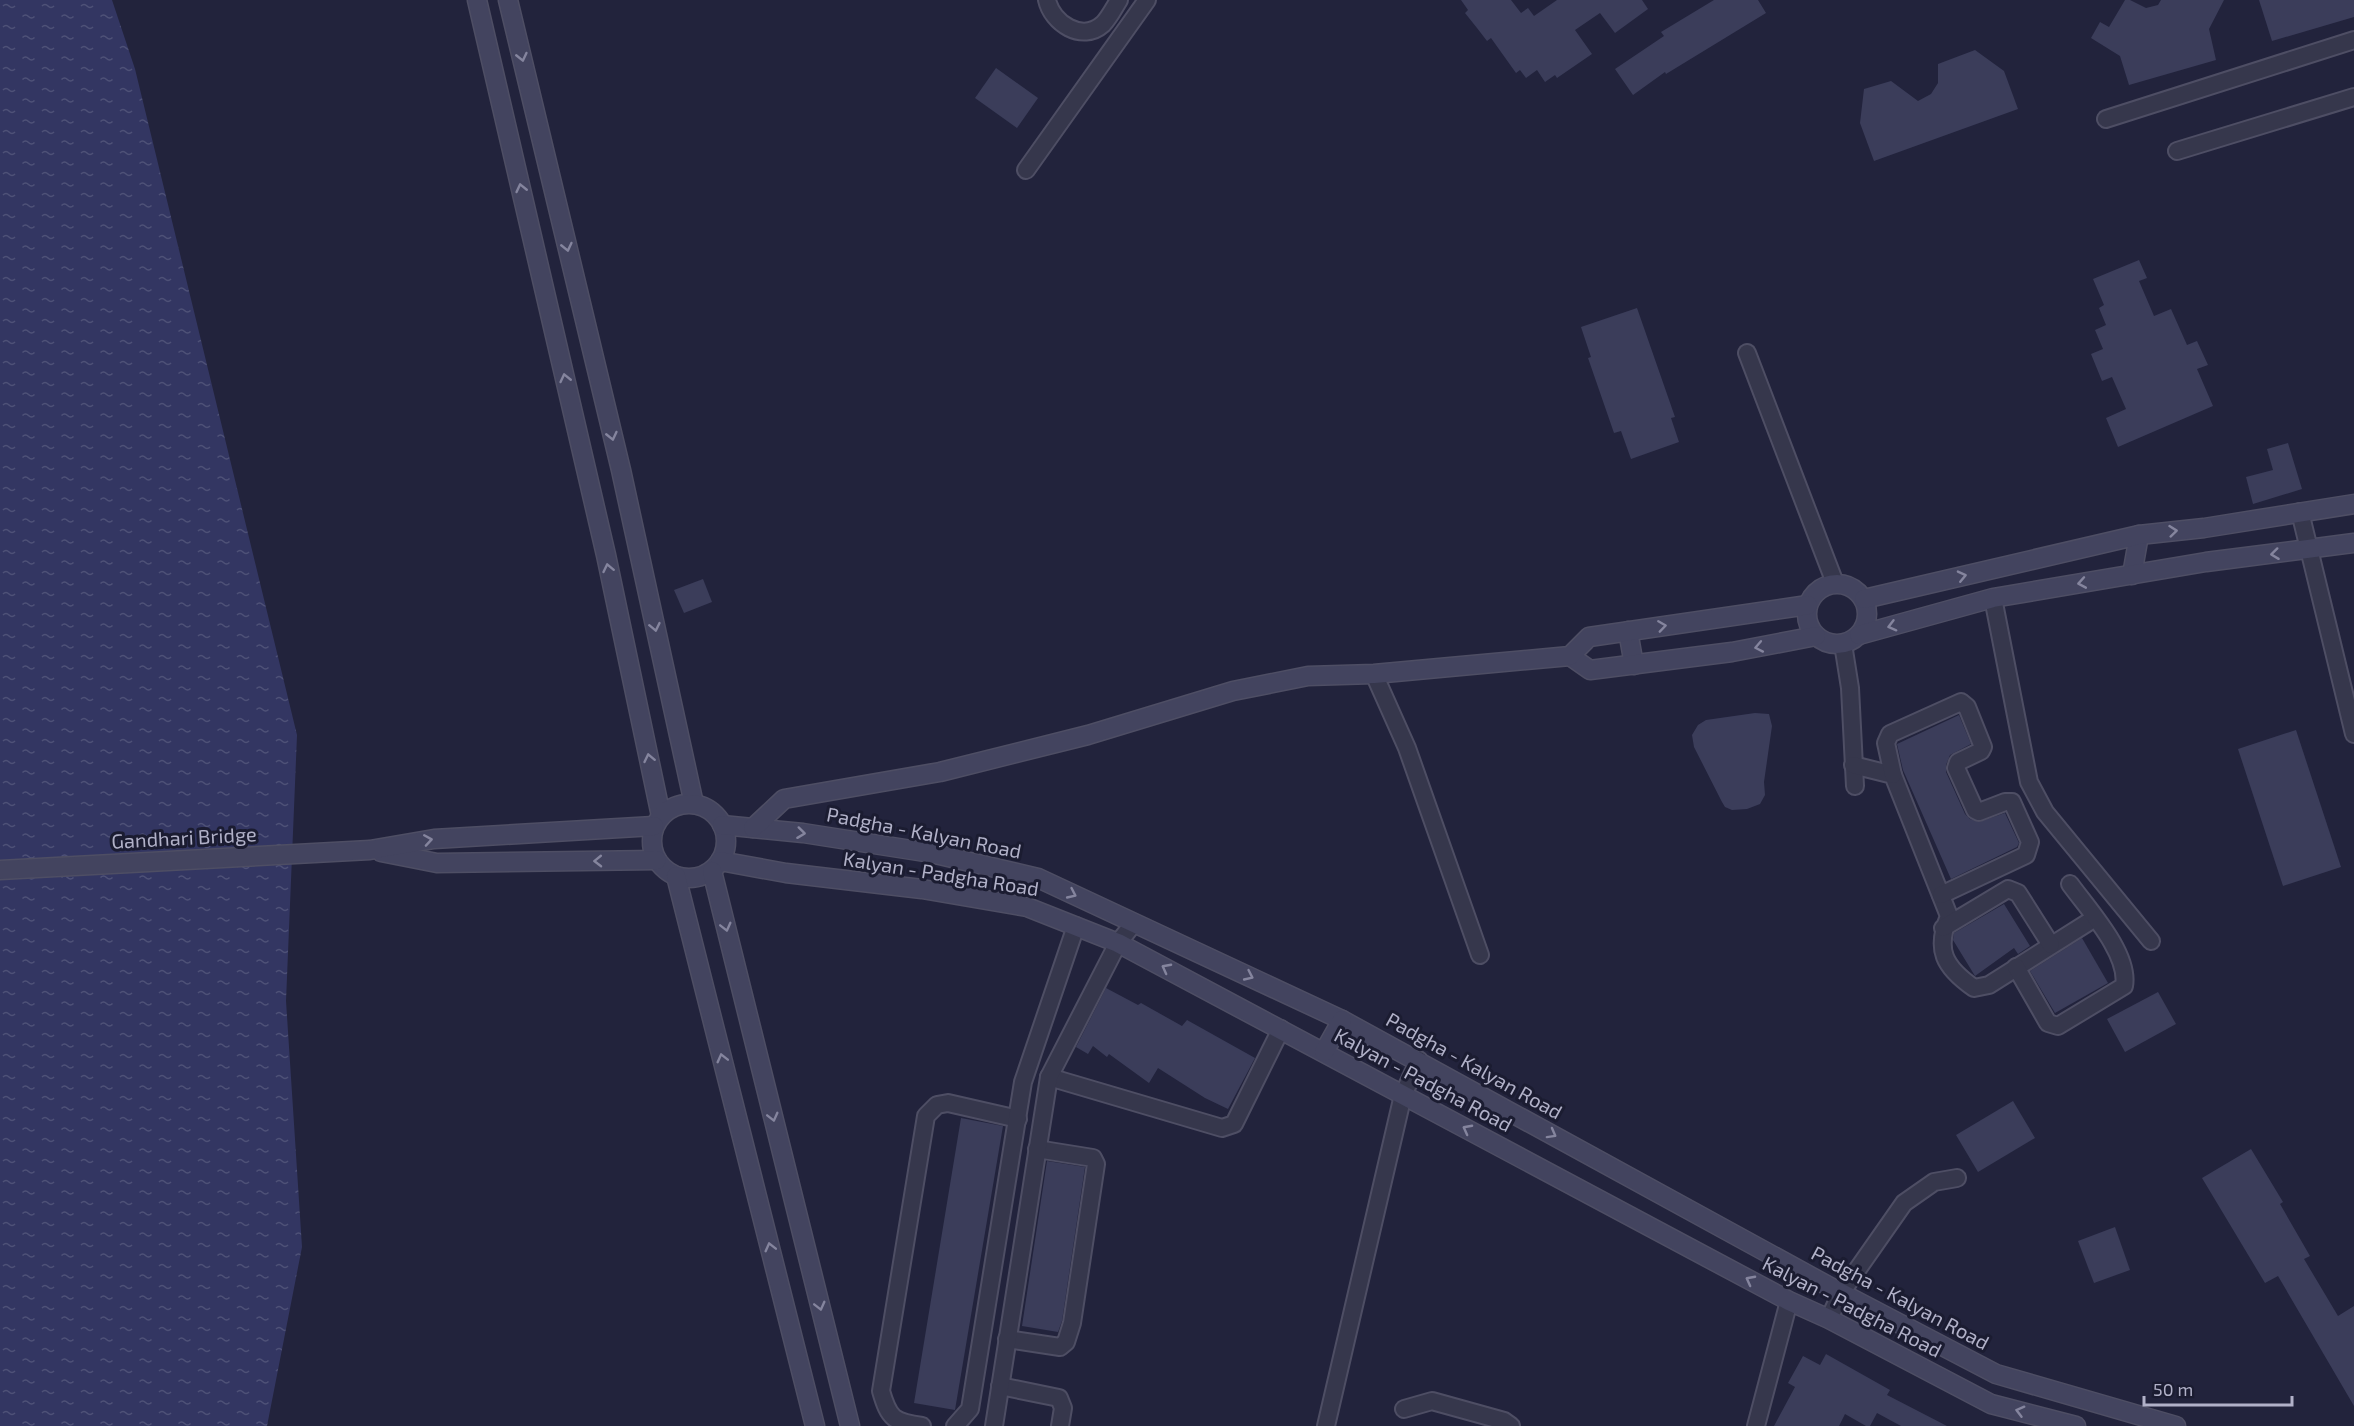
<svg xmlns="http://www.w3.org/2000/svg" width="2354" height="1426" font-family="'Exo 2',sans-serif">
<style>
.water{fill:url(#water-ripples)}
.building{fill:#3b3d5a}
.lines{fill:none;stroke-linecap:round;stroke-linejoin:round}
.street-casing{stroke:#4e4e64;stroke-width:20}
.secondary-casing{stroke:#4e4e64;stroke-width:21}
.street{stroke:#36374c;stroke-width:16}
.secondary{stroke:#43445f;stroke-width:18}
.oneway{stroke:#85859e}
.labels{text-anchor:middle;stroke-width:6;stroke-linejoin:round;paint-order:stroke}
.street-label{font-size:20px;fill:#b1b1c8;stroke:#1b1c31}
</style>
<defs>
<pattern id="water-ripples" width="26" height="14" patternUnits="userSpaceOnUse" patternTransform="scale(1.5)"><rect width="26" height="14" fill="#333662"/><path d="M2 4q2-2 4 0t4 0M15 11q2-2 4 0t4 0" fill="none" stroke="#4e5177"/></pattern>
</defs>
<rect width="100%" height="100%" fill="#22233c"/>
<polygon class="water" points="0,0 112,0 135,69 297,735 286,1001 302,1247 267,1426 0,1426"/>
<g class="building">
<polygon points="1461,0 1511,0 1521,13 1528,8 1534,16 1557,0 1642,0 1648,9 1615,33 1600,13 1575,30 1592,54 1557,78 1555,75 1545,82 1537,70 1526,78 1520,70 1516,73 1491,38 1487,41 1477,28 1465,13 1468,10"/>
<polygon points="1714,0 1758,0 1766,13 1666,74 1665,72 1633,95 1615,69 1664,36 1661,32"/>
<polygon points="2125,0 2130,0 2146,8 2158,5 2161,0 2224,0 2209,29 2216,60 2129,85 2120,56 2091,38 2100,22 2109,27"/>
<polygon points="2259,0 2354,0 2354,17 2272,41"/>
<polygon points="1975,50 2004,71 2018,109 1874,161 1860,123 1864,89 1891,81 1918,101 1931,94 1938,83 1938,64"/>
<polygon points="996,68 1038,98 1017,128 975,98"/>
<polygon points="2139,260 2147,278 2139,281 2154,316 2171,309 2187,345 2197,341 2208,365 2197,369 2213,406 2118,447 2106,418 2126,409 2112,377 2102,381 2091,354 2103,349 2095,330 2106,325 2099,308 2104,305 2093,279"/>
<polygon points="1637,308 1675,417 1671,418 1679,442 1631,459 1621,431 1614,433 1588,358 1591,357 1581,327"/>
<polygon points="2288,443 2302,489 2253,504 2246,477 2273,470 2267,449"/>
<polygon points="703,579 712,602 684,613 674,590"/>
<polygon points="1755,713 1769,714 1772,726 1764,782 1765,795 1760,804 1747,809 1732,810 1725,807 1722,802 1694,747 1692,735 1698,725 1706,720"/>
<polygon points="1959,715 1971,744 1950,755 1946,765 1946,772 1965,814 1970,819 1979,822 2005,813 2019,843 2017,847 1951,879 1903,770 1897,744"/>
<polygon points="2296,730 2341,867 2283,886 2238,749"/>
<polygon points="2004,904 2030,946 2018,954 2014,948 1975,976 1953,940 1954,933"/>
<polygon points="2082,938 2108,983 2055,1013 2030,971"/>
<polygon points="1106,988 1138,1005 1141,1003 1182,1026 1187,1020 1255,1058 1228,1109 1205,1098 1158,1068 1149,1083 1109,1054 1107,1057 1093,1046 1088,1054 1076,1047"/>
<polygon points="2158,992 2176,1024 2125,1052 2107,1019"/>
<polygon points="2013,1101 2035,1138 1978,1172 1956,1135"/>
<polygon points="961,1118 1003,1126 955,1410 914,1403"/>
<polygon points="2251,1149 2283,1202 2280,1204 2310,1256 2304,1259 2338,1316 2354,1306 2354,1406 2278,1276 2265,1283 2202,1178"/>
<polygon points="1047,1161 1085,1167 1062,1321 1058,1332 1022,1326"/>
<polygon points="2115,1227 2130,1270 2094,1283 2078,1241"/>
<polygon points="1826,1354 1890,1390 1887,1395 1947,1426 1901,1426 1877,1413 1870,1426 1866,1426 1845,1414 1839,1426 1774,1426 1795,1387 1788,1383 1803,1356 1820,1365"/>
</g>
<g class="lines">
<defs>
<g id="street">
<path d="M1047,0C1052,23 1082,43 1103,24C1109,18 1114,8 1119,0"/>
<polyline points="2106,119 2354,40"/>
<polyline points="2177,151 2354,97"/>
<polyline points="1026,170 1147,0"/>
<polyline points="1747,353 1835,583"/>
<polyline points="2300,512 2354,734"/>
<polyline points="1993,598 2029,782 2045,812 2151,941"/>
<polyline points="1843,644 1850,688 1855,786"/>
<polyline points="1374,674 1407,748 1480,955"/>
<path d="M1853,765L1893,775L1949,916C1935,950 1944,967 1974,988L1989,985L2095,918"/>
<polyline points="1893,775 1886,743 1890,734 1961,702 1967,707 1983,747 1981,751 1958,762 1956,768 1975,810 1979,812 2005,802 2012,802 2030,842 2026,855 1941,895"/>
<polyline points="1943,928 2008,889 2018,893 2051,945"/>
<path d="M2016,967L2048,1023L2058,1026L2124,986C2130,954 2088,909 2070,884"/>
<polyline points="1049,1077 1222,1128 1234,1124 1281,1029"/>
<polyline points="1829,1319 1841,1293 1904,1203 1934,1182 1957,1178"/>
<polyline points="1007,1339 1060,1347 1066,1342 1072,1323 1096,1164 1093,1158 1037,1149"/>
<polyline points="1000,1386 1059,1398 1063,1408 1060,1426"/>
<polyline points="1404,1409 1432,1401 1504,1421 1511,1426"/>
<path d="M922,1426C894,1422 889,1419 881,1391L926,1116L937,1105L948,1103L1018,1119"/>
<polyline points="955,1426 970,1409 1023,1082 1076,926"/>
<polyline points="994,1426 1049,1077 1118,943 1134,923"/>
<polyline points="1326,1426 1403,1095 1419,1060"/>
<polyline points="1756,1426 1789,1301"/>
</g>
<g id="secondary">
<polyline points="477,0 606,555 661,816"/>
<polyline points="508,0 621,470 694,804"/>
<polyline points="2132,575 2139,535"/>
<circle cx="1837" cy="614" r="30"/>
<polyline points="1864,599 2139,535 2204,528 2354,504"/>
<polyline points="1628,631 1634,665"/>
<polyline points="1859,635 1993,598 2206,562 2354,543"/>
<polyline points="1570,656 1590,670 1732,652 1816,636"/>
<circle cx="689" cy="841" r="37"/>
<polyline points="722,825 803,833 931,853 1038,878 1342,1020 1841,1293 1996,1374 2176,1426"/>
<polyline points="753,828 784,799 940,772 1088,735 1233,691 1308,676 1374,674 1570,656 1589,637 1808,605"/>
<polyline points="381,852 437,863 657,860"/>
<polyline points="720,861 786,873 922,889 1027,907 1118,943 1789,1301 1829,1319 1991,1404 2076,1426"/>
<polyline points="0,870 370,850 434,839 654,826"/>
<polyline points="712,871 850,1426"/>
<polyline points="676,876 815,1426"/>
<polyline points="1324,1052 1342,1020"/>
</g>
</defs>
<use href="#street" class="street-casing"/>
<use href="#secondary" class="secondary-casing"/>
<use href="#street" class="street"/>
<use href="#secondary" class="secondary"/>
</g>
<defs><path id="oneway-chevron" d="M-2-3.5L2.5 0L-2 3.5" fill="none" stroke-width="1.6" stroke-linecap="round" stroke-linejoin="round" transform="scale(1.5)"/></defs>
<g class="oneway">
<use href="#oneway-chevron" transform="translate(522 57) rotate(77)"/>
<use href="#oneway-chevron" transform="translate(521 188) rotate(-103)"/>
<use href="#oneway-chevron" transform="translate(567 247) rotate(77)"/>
<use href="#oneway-chevron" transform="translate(565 378) rotate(-103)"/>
<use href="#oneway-chevron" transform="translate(612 436) rotate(77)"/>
<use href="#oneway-chevron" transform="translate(2173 531) rotate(-6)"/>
<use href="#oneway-chevron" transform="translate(2275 554) rotate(173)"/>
<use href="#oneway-chevron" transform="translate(608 568) rotate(-102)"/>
<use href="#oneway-chevron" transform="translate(1962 576) rotate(-13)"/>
<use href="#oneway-chevron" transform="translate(2082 583) rotate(170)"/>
<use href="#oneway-chevron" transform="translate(1662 626) rotate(-8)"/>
<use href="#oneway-chevron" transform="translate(1892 626) rotate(165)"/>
<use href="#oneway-chevron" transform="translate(655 627) rotate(78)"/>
<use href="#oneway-chevron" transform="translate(1759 647) rotate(169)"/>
<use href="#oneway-chevron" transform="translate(649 758) rotate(-102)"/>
<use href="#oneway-chevron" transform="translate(801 833) rotate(7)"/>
<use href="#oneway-chevron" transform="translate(428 840) rotate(-9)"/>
<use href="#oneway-chevron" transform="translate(598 861) rotate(179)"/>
<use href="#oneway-chevron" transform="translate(1072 894) rotate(25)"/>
<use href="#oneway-chevron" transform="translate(726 927) rotate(76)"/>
<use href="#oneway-chevron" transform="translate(1166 968) rotate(-152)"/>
<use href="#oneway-chevron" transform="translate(1249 976) rotate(25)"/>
<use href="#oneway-chevron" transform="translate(722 1058) rotate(-104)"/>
<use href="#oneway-chevron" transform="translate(773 1117) rotate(76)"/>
<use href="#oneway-chevron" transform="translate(1467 1129) rotate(-152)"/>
<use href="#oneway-chevron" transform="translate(1552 1134) rotate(29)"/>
<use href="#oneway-chevron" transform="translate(770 1247) rotate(-104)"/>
<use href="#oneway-chevron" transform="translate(1750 1280) rotate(-152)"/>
<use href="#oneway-chevron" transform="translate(820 1306) rotate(76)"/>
<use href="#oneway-chevron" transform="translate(2020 1411) rotate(-165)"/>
</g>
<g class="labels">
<g class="street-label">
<text transform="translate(924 833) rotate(11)" y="7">Padgha - Kalyan Road</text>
<text transform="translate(184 838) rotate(-3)" y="7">Gandhari Bridge</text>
<text transform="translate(941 874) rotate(9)" y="7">Kalyan - Padgha Road</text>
<text transform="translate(1474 1066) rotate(29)" y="7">Padgha - Kalyan Road</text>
<text transform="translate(1423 1080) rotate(28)" y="7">Kalyan - Padgha Road</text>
<text transform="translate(1900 1298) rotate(28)" y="7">Padgha - Kalyan Road</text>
<text transform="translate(1852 1307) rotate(27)" y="7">Kalyan - Padgha Road</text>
</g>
</g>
<path d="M2144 1396v9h148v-9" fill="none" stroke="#b1b1c8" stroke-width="3"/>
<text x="2153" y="1396" font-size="18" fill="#b1b1c8" stroke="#1b1c31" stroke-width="4.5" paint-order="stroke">50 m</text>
</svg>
